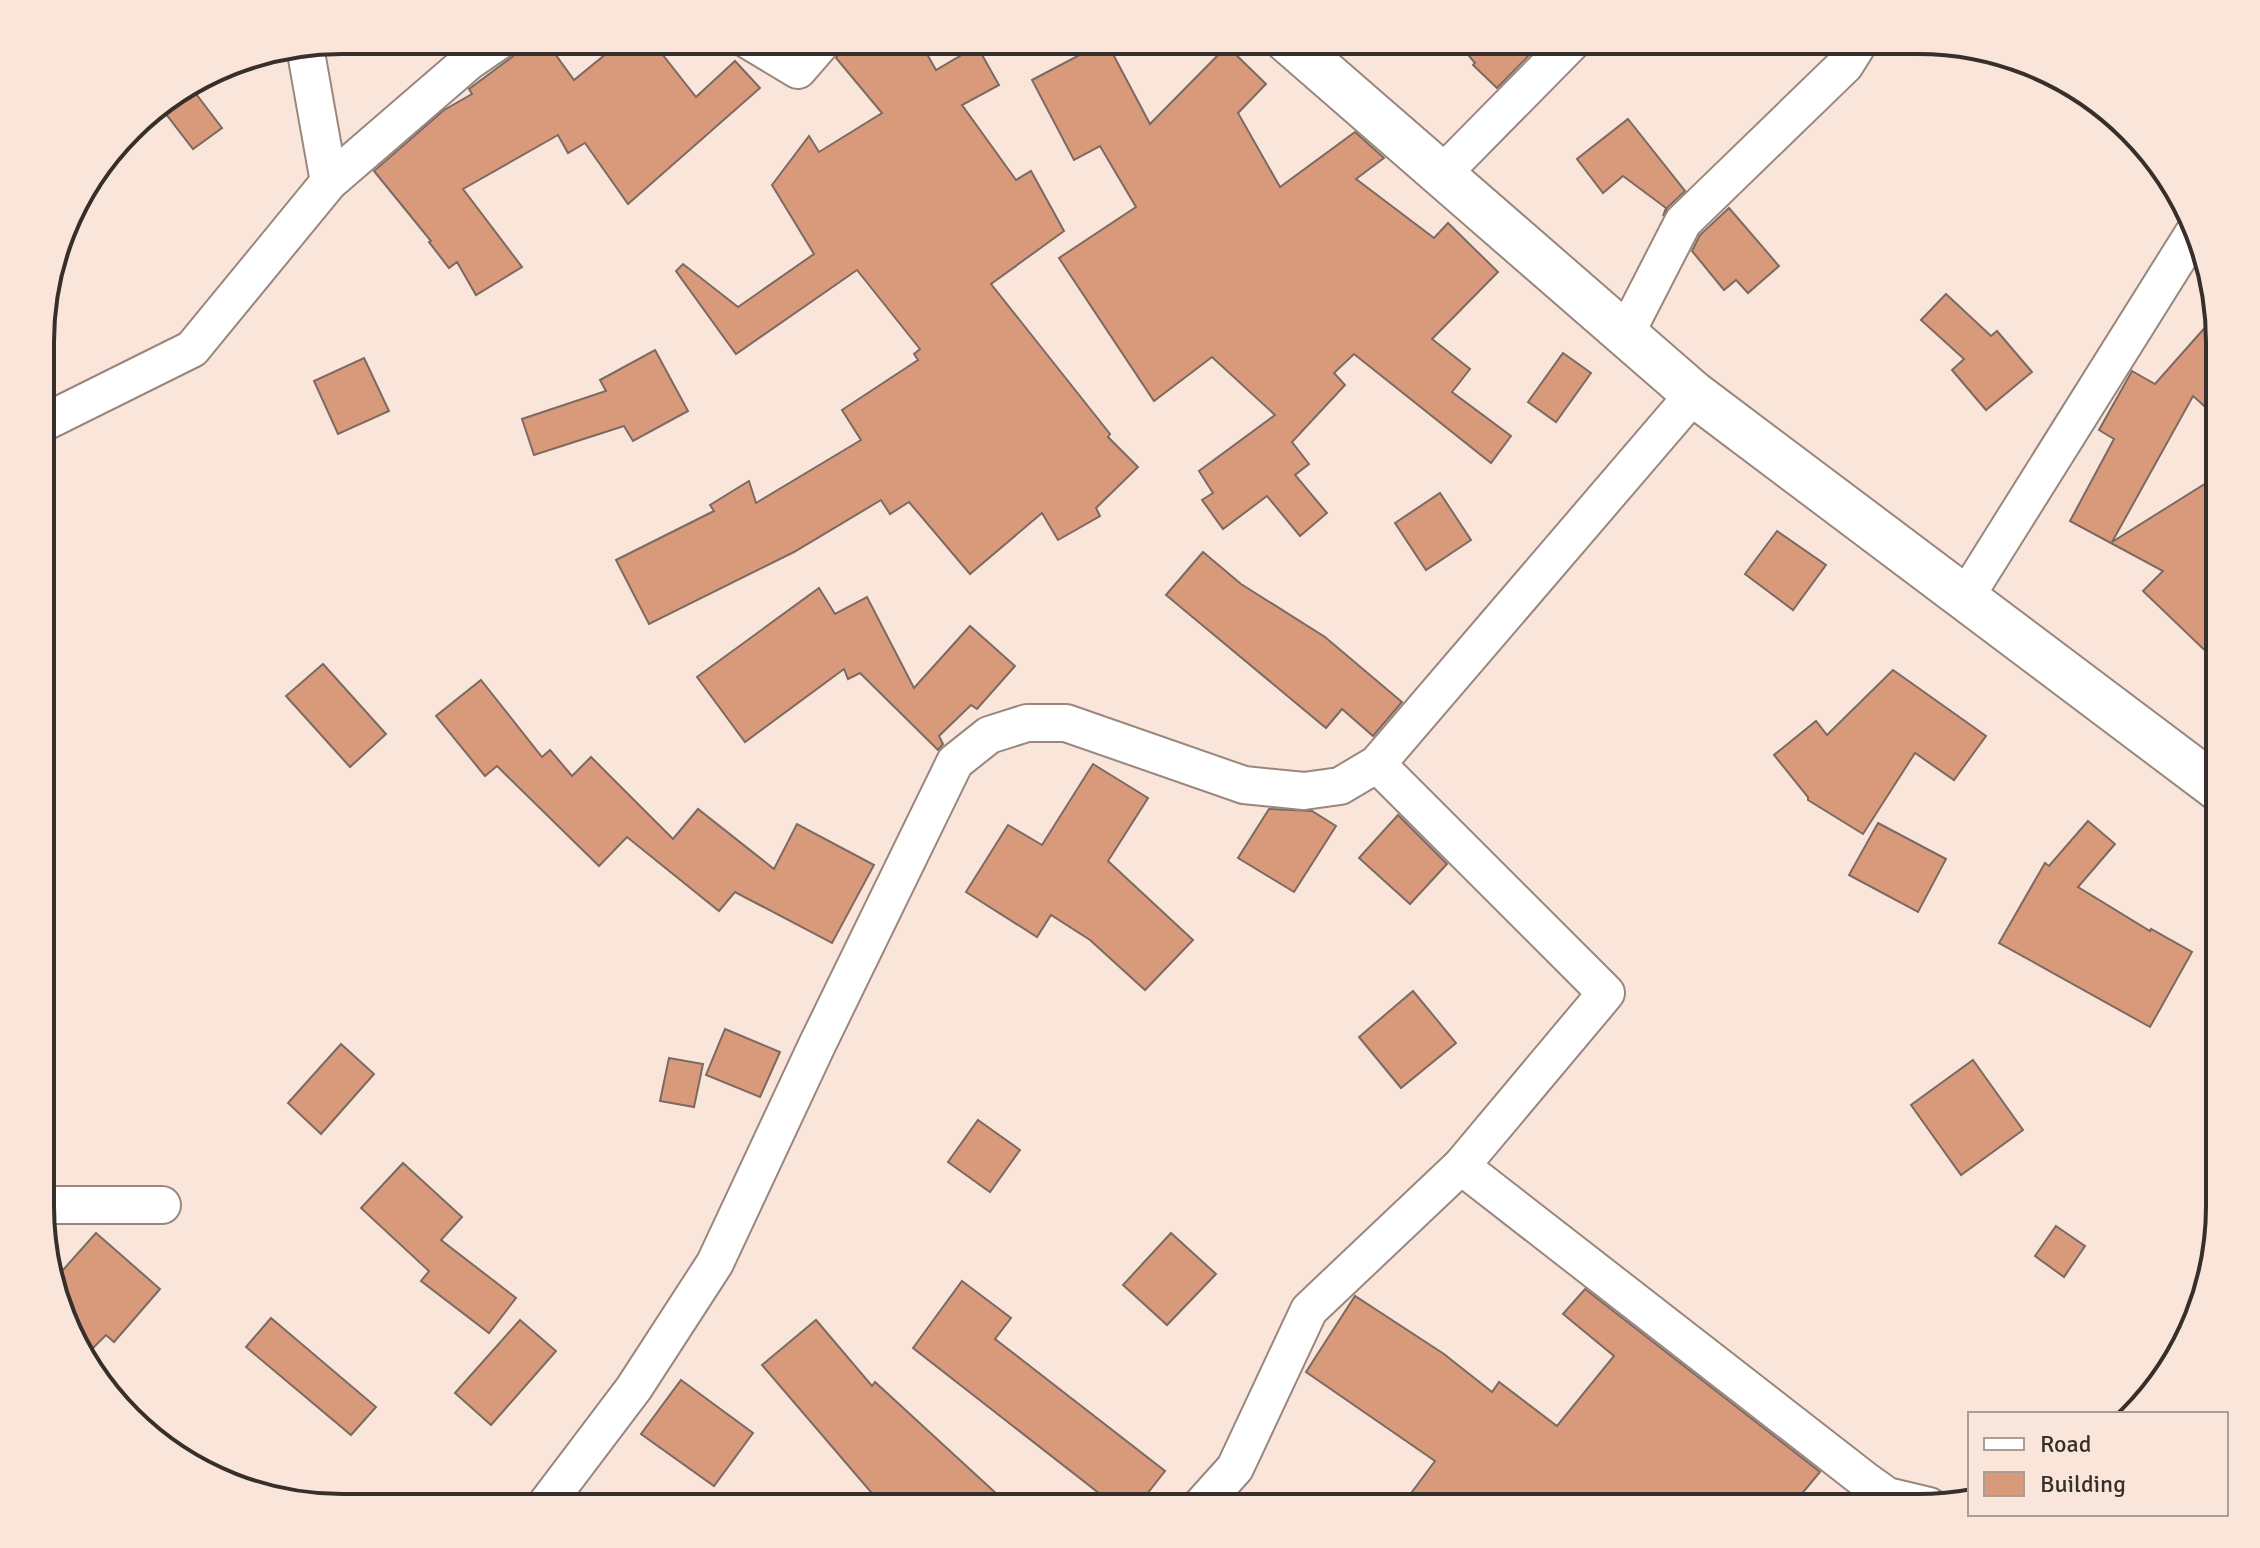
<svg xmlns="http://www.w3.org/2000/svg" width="2260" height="1548" font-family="Signika,sans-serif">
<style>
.building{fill:#d89a7b;stroke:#7c6a62;stroke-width:2}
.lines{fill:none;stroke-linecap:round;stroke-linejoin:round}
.minor-casing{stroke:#99877d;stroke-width:40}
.tertiary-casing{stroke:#99877d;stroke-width:48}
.minor{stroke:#fff;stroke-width:36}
.tertiary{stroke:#fff;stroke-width:44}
.rim{fill:none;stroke:#362f2b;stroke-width:4}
</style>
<rect width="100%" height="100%" fill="#fae5db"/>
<g class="building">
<polygon points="521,40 545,40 574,80 623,40 651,40 696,97 735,61 760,88 628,204 585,143 568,153 558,135 463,189 522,267 476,295 457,262 449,268 429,242 431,241 374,171 444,110 472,94 469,89 512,57 519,50"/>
<polygon points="852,40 919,40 936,70 977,46 999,85 962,105 1016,180 1031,171 1064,231 991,284 1110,434 1108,437 1138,467 1096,508 1100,516 1058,540 1042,513 970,574 909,502 890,514 881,500 794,552 649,624 616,560 714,511 710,505 749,481 756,503 861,440 842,410 918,360 914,354 920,349 857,270 736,354 676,271 683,264 738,307 814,254 772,185 809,136 819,152 882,113 836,58 843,47"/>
<polygon points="1456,40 1544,40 1497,88 1473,65 1475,63"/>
<polygon points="1106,41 1150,124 1227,46 1266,84 1238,113 1280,187 1355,132 1384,158 1356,179 1434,238 1448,223 1498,272 1432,339 1470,369 1452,392 1511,436 1491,463 1354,354 1334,373 1345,385 1292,442 1309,464 1295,475 1327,513 1300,536 1267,496 1223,529 1202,500 1213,493 1199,471 1275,415 1212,357 1154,401 1059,258 1136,207 1100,146 1074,160 1032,80"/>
<polygon points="190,86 222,128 193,149 159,105"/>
<polygon points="1628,119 1685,191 1668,207 1663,216 1666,208 1623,176 1603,193 1577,159"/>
<polygon points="1729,208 1779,266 1748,293 1736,280 1724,290 1692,251 1700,235"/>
<polygon points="1946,294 1991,336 1997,331 2032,372 1986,410 1952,370 1964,359 1921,320"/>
<polygon points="2217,314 2219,323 2219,419 2193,396 2112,542 2219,475 2219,664 2143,591 2163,571 2070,521 2114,439 2099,430 2132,371 2155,384"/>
<polygon points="655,350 688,411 633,441 624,426 534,455 522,419 606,391 600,380"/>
<polygon points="1563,353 1591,373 1556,422 1528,402"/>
<polygon points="364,358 389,411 338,434 314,381"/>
<polygon points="1440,493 1471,540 1426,570 1395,523"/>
<polygon points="1777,531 1826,565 1793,610 1745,574"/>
<polygon points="1203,552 1241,584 1325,637 1402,702 1373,736 1342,709 1326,728 1166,595"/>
<polygon points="819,588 835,614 867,597 914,688 970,626 1015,666 977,709 971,705 939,736 943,744 938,750 860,673 848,679 844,669 745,742 697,677"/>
<polygon points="323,664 386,734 350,767 286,696"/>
<polygon points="1893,670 1986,736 1954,780 1915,753 1863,834 1808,800 1808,797 1774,755 1816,721 1827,735"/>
<polygon points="481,680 542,757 550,750 572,776 591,757 673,839 698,809 774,869 797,824 874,865 832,943 735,892 719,911 627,837 599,866 497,766 485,776 436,716"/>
<polygon points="1093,764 1148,798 1108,861 1193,940 1145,990 1090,940 1051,915 1037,937 966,892 1008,825 1042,845"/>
<polygon points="1269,809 1312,811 1336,826 1294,892 1238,858"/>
<polygon points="1398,815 1447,864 1410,904 1359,858"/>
<polygon points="2088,821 2115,844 2078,887 2150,931 2151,929 2192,952 2150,1027 1999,943 2045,863 2049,866"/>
<polygon points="1878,823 1946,859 1918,912 1849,875"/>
<polygon points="1413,991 1456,1043 1401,1088 1359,1037"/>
<polygon points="725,1029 780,1052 760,1097 706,1075"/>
<polygon points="341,1044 374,1074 321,1134 288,1103"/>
<polygon points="669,1058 703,1064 694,1107 660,1101"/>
<polygon points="1973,1060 2023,1130 1961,1175 1911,1105"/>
<polygon points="978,1120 1020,1150 990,1192 948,1162"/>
<polygon points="403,1163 462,1217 441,1240 516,1298 489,1333 421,1281 429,1271 361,1208"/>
<polygon points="2056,1226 2085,1246 2064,1277 2035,1256"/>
<polygon points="96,1233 160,1289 114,1342 106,1335 82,1359 54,1280"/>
<polygon points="1171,1233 1216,1274 1167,1325 1123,1285"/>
<polygon points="962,1281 1011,1318 995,1339 1165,1471 1136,1508 1118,1508 913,1348"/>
<polygon points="1585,1289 1820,1472 1790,1508 1400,1508 1435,1461 1306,1372 1355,1296 1444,1354 1492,1392 1499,1382 1557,1426 1614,1356 1563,1314"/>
<polygon points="271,1318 376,1407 351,1435 246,1347"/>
<polygon points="520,1320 556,1351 491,1425 455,1393"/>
<polygon points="816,1320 872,1386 875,1382 1012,1508 893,1508 870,1491 762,1365"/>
<polygon points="681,1380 753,1433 714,1486 641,1434"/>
</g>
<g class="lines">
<defs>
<g id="minor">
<polyline points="748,40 798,70 824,40"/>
<polyline points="305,47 329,182"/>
<polyline points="1441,175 1574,40"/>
<polyline points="1625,335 1683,222 1845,65 1860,41"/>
<polyline points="43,423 192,349 329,182 468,62 500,40"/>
<polyline points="1965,598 2193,234"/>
<polyline points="1461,1166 1866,1481 1887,1496 1929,1506"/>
<polyline points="43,1205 162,1205"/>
<polyline points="544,1507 634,1388 715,1263 817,1045 955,762 989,735 1027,723 1066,723 1244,785 1304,791 1340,786 1377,764 1694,394"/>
<polyline points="1199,1508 1235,1468 1309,1310 1461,1166 1606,993 1377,764"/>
</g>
<polyline id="tertiary" points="1287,40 1694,394 2219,789"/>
</defs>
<use href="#minor" class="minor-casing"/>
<use href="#tertiary" class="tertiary-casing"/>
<use href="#minor" class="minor"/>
<use href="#tertiary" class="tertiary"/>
</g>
<path d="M0 0H2260V1548H0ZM342 54H1918A288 288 0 0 1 2206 342V1206A288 288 0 0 1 1918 1494H342A288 288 0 0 1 54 1206V342A288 288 0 0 1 342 54Z" fill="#fae5db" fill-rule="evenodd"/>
<path class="rim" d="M342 54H1918A288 288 0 0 1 2206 342V1206A288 288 0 0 1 1918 1494H342A288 288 0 0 1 54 1206V342A288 288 0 0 1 342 54Z"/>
<rect x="1968" y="1412" width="260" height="104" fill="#fae5db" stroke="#ac9c95" stroke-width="2"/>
<rect x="1984" y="1438" width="40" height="12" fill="#ffffff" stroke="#ac9c95" stroke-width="2"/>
<text x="2040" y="1452" font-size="24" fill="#362f2b">Road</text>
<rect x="1984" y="1472" width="40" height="24" fill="#d89a7b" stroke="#ac9c95" stroke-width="2"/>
<text x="2040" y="1492" font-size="24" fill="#362f2b">Building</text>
</svg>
